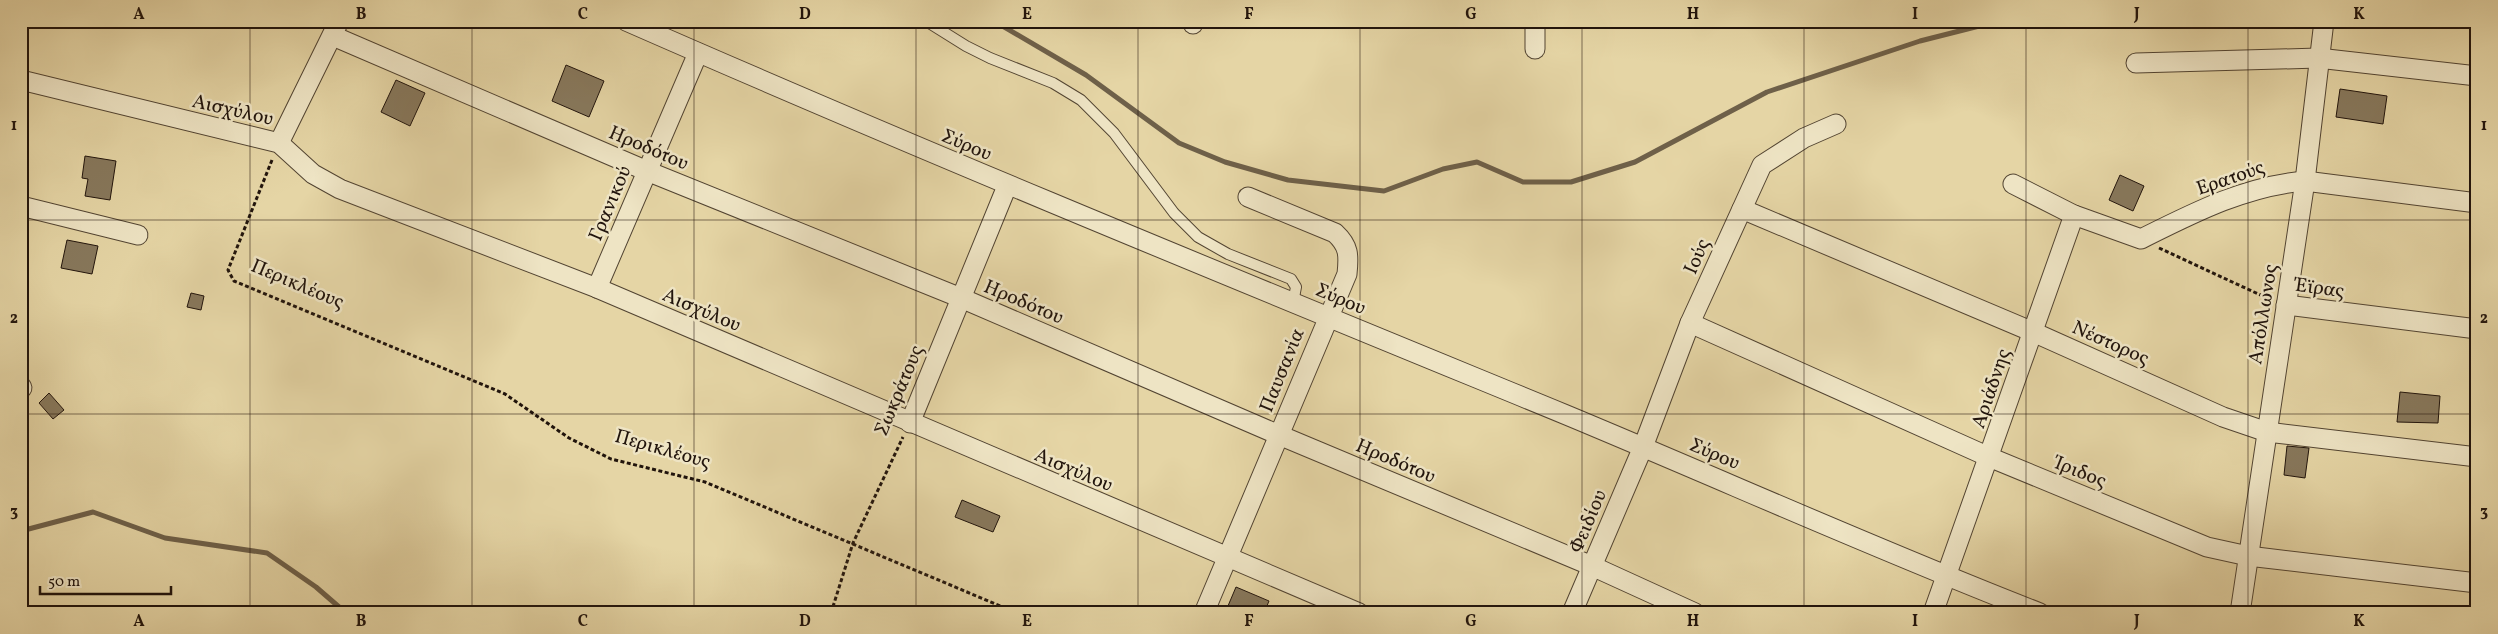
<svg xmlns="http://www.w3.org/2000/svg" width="2498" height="634" font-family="Vollkorn,serif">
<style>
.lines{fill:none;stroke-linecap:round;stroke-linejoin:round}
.stream{stroke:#6e6049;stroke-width:5}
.building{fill:#87785c;stroke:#21140c}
.lane-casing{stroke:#524432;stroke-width:12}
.street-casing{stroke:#524432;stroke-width:21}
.path{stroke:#21140c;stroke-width:3;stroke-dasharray:4 2.5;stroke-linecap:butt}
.lane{stroke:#eee4c4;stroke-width:10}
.street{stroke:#eee4c4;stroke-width:19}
.grid{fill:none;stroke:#21140c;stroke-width:1;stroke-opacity:0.55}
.labels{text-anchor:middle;stroke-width:5;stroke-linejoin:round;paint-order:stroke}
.street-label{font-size:20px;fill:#21140c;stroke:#eee4c4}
.neatline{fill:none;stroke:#21140c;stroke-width:2}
.grid-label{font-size:16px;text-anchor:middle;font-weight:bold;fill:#21140c}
</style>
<rect width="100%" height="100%" fill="#e5d5a5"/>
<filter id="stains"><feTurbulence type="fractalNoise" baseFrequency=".004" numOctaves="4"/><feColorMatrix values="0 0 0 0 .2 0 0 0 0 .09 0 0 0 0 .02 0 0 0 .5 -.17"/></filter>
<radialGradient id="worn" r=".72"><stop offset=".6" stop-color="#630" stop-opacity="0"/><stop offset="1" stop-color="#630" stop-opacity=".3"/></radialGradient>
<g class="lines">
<g class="stream">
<polyline points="994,21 1086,75 1179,143 1225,162 1288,180 1384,191 1443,169 1477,162 1523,182 1571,182 1635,162 1767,92 1920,41 1999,21"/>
<polyline points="21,531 93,512 165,538 267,553 316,587 346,613"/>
</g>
</g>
<g class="building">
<polygon points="566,65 604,81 589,117 552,101"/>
<polygon points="396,80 425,93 410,126 381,112"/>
<polygon points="2340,89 2387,96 2383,124 2336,117"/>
<polygon points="85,156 116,161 110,200 85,196 88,179 82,178"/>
<polygon points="2120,175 2144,186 2133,211 2109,200"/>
<polygon points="67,240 98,246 92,274 61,268"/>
<polygon points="191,293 204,296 201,310 187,307"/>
<polygon points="2400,392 2440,396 2438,423 2397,422"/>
<polygon points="49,393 64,410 53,419 39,403"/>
<polygon points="2287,446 2309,448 2305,478 2284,475"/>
<polygon points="962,500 1000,516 993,532 955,517"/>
<polygon points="1236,587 1269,601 1264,613 1225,613"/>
</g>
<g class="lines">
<defs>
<polyline id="lane" points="926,21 966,46 990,58 1053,83 1081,100 1114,133 1174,213 1198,237 1228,254 1291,279 1296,287 1293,303"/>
<g id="street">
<path d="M626,21C936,157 1250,285 1564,414C1723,480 1880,551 2040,613"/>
<polyline points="1535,21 1535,49"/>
<polyline points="1193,24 1193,21"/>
<polyline points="333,36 647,171 961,298 1279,435 1592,566 1695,613"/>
<polyline points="2136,63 2318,58 2477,76"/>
<polyline points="21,80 279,143 313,174 340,189 597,288 1359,613"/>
<polyline points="279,143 339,21"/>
<path d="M2013,184L2074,215L2141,239C2193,213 2245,186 2305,181L2477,203"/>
<polyline points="21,206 138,235"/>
<polyline points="1742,209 2033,332 2223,417 2267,432 2477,457"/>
<polyline points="597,288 698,53"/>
<polyline points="2286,305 2477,329"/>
<polyline points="1690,323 1989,457 2207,547 2248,556 2477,583"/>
<polyline points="21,386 22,388"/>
<polyline points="910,423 1007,186"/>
<path d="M1204,613L1347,274C1349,255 1349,246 1335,233L1248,197"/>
<polyline points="1572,613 1643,447 1690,323 1762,165 1804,138 1836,124"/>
<polyline points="1933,613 2074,215"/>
<polyline points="2240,613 2305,181 2324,21"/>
</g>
</defs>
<use href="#lane" class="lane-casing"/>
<use href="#street" class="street-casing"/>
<g class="path">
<polyline points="272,160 228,270 234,281 505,394 569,438 611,459 705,482 1017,613"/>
<polyline points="2159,248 2269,299"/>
<polyline points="831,613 853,543 903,437"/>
</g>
<use href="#lane" class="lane"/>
<use href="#street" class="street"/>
</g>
<path class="grid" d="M250,21V613M472,21V613M694,21V613M916,21V613M1138,21V613M1360,21V613M1582,21V613M1804,21V613M2026,21V613M2248,21V613M21,220H2477M21,414H2477"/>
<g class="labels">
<g class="street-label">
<text transform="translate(233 109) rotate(13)" y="7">Αισχύλου</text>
<text transform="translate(967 144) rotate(23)" y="7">Σύρου</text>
<text transform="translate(649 147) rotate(23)" y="7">Ηροδότου</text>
<text transform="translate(2230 177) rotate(-19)" y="7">Ερατούς</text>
<text transform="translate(609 203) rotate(-67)" y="7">Γρανικού</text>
<text transform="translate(1696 256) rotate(-66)" y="7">Ιούς</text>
<text transform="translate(298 283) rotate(23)" y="7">Περικλέους</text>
<text transform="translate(2320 287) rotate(8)" y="7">Έϊρας</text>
<text transform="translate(1341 298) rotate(23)" y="7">Σύρου</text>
<text transform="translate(1024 301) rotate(23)" y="7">Ηροδότου</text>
<text transform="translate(702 309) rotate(23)" y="7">Αισχύλου</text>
<text transform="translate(2262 314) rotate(-81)" y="7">Απόλλωνος</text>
<text transform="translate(2111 342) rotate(24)" y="7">Νέστορος</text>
<text transform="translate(1281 370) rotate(-68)" y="7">Παυσανία</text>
<text transform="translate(1990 388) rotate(-71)" y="7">Αριάδνης</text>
<text transform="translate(898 390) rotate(-67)" y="7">Σωκράτους</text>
<text transform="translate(663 448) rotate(16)" y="7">Περικλέους</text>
<text transform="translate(1715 453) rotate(23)" y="7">Σύρου</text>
<text transform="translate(1396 460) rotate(23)" y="7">Ηροδότου</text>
<text transform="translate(1074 469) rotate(23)" y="7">Αισχύλου</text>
<text transform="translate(2081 471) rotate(22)" y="7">Ίριδος</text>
<text transform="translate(1587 521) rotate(-67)" y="7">Φειδίου</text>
</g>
</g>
<rect width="2498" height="634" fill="none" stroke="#e5d5a5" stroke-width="55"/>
<path d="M40 586v8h131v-8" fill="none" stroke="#21140c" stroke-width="2.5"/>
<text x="48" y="586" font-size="15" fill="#21140c" stroke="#eee4c4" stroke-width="4" paint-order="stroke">50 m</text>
<rect x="28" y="28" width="2442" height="578" class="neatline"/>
<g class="grid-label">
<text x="139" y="19">A</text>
<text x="361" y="19">B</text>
<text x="583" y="19">C</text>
<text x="805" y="19">D</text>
<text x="1027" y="19">E</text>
<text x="1249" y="19">F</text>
<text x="1471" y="19">G</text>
<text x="1693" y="19">H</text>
<text x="1915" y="19">I</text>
<text x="2137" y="19">J</text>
<text x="2359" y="19">K</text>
<text x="14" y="130">1</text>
<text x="2484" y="130">1</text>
<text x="14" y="323">2</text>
<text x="2484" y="323">2</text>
<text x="14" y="516">3</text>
<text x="2484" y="516">3</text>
<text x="139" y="626">A</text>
<text x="361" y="626">B</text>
<text x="583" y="626">C</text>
<text x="805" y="626">D</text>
<text x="1027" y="626">E</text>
<text x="1249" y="626">F</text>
<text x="1471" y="626">G</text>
<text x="1693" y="626">H</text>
<text x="1915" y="626">I</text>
<text x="2137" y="626">J</text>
<text x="2359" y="626">K</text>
</g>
<rect width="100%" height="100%" filter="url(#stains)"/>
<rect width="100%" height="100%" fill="url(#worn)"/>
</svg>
